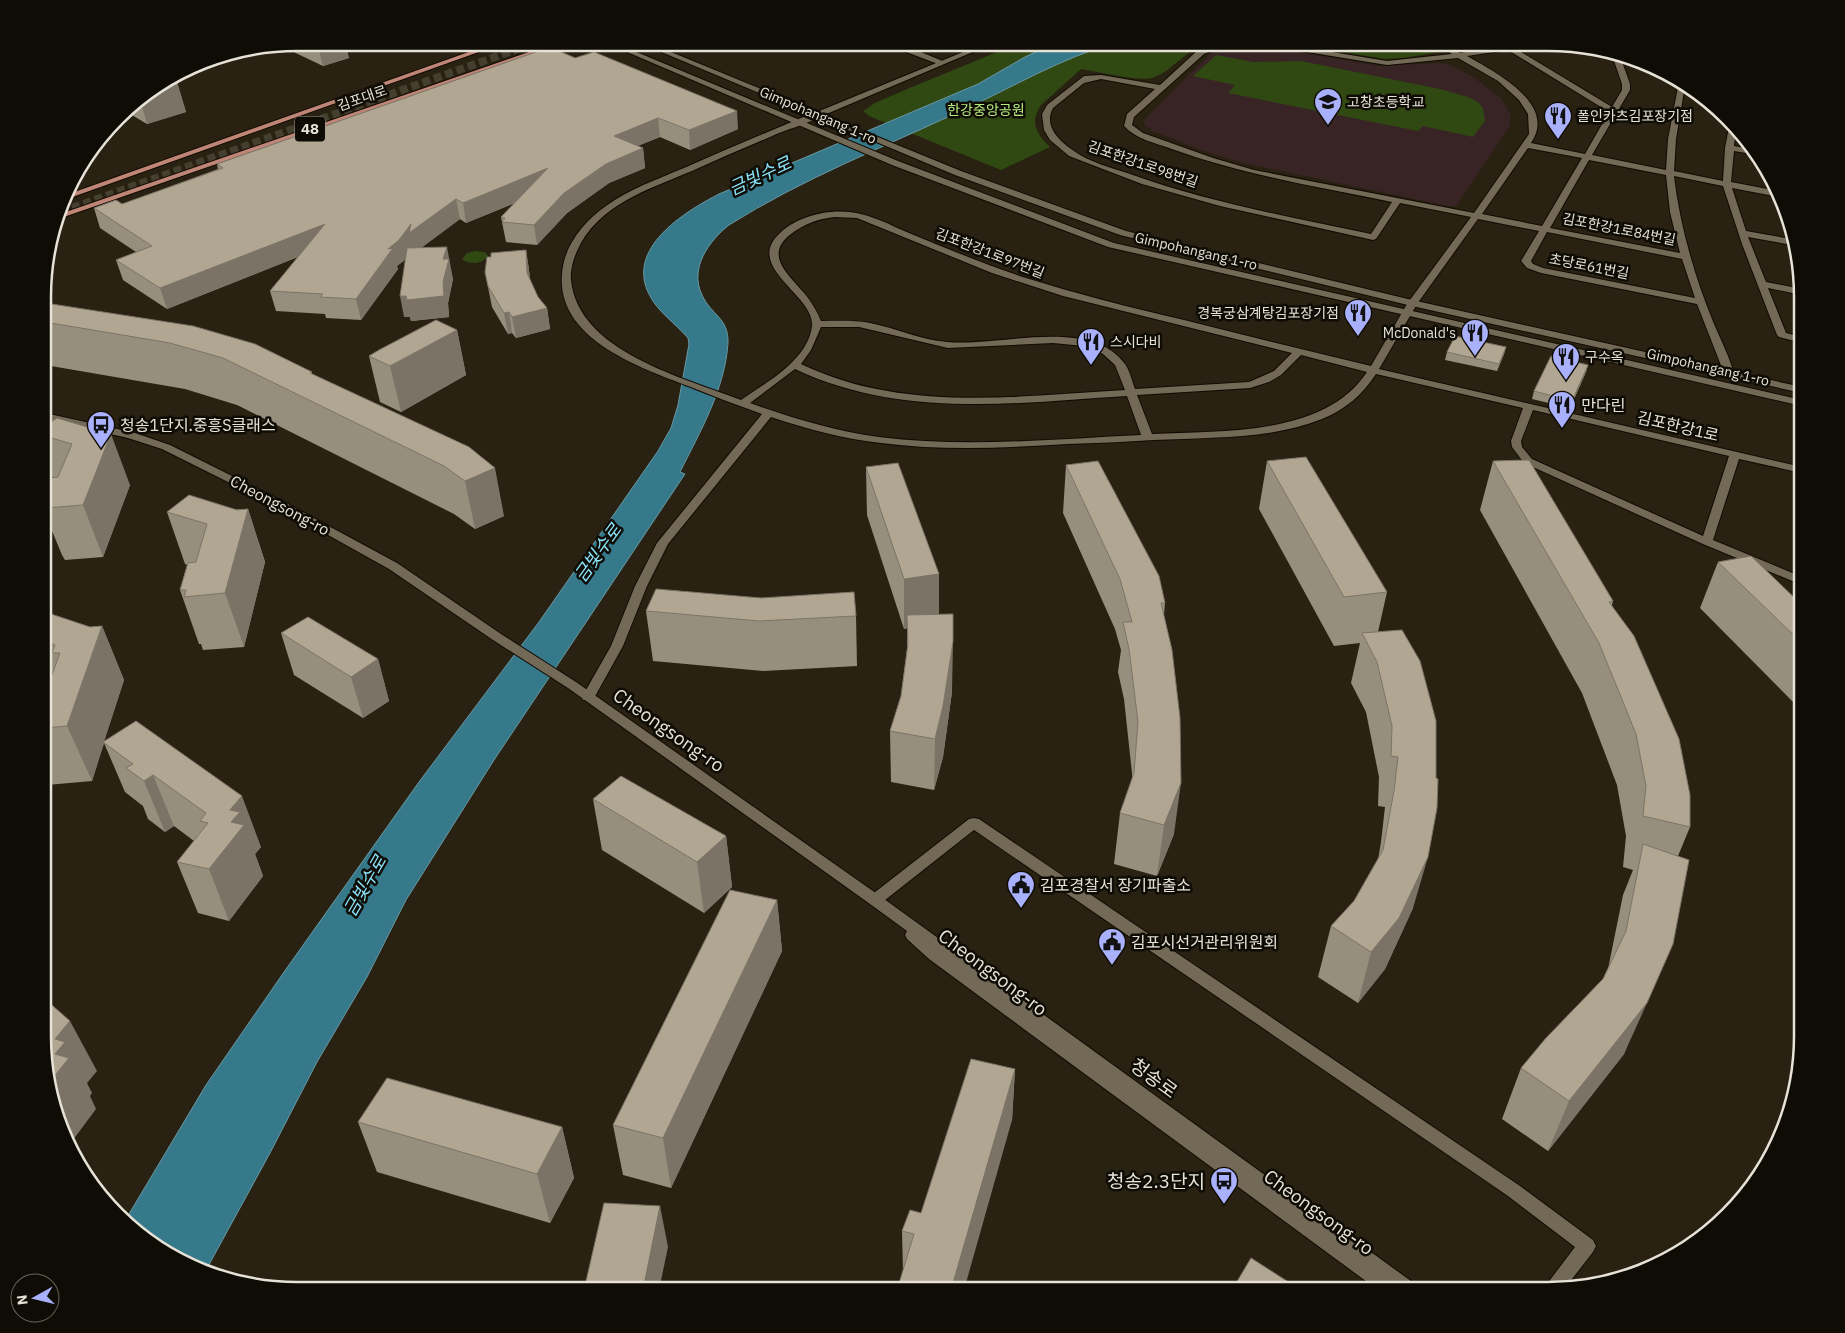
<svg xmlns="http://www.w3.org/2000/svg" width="1845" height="1333" font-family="'IBM Plex Sans','Noto Sans KR',sans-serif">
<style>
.education{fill:#382425}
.green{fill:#304912}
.water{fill:#35798b;stroke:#6a98a2}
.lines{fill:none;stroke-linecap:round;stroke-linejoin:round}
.primary-tunnel{stroke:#453f30;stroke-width:8;stroke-dasharray:8 4;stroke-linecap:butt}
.minor-casing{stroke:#120b01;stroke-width:2}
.tertiary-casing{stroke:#120b01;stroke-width:2}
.primary-casing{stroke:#120b01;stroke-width:2}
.minor{fill:#726957;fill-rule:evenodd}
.tertiary{fill:#726957;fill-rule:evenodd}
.primary{fill:#bf8577;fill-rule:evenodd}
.wall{fill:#978f7e}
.shaded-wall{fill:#7b7466}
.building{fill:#b0a692;stroke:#7b7466}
.labels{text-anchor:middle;stroke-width:5;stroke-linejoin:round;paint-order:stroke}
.far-street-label{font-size:14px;fill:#e6e2d7;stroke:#0f0c06}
.far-poi-label{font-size:14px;fill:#e6e2d7;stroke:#0f0c06;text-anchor:start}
.far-park-label{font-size:14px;fill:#b4eb7d;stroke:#0f0c06}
.shield{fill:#0f0c06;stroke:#a6a298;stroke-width:1}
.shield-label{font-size:15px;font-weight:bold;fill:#e6e2d7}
.poi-label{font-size:16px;fill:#e6e2d7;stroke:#0f0c06;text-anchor:start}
.street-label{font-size:16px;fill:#e6e2d7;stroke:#0f0c06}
.water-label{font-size:18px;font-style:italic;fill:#8be4fb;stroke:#0f0c06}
.near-street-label{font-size:19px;fill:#e6e2d7;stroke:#0f0c06}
.near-poi-label{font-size:19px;fill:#e6e2d7;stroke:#0f0c06;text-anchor:end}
.rim{fill:none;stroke:#e6e2d7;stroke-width:2.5}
</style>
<rect width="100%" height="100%" fill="#292212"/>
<polygon class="education" points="1241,46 1282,49 1379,66 1439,63 1448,64 1473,77 1501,98 1511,116 1509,127 1456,206 1448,206 1239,162 1207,152 1153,131 1145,126 1144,122 1147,117 1210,54 1219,50"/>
<g class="green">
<path d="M1019,43H1207C1187,49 1174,69 1155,77C1143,83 1096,71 1081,69L1041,105C1029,122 1037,135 1050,147L1001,170L869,116L863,111L875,103L912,87Z"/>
<polygon points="1290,43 1493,43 1403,58 1384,59"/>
<polygon points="1216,55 1253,62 1301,61 1440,89 1468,97 1478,102 1483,108 1485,121 1473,137 1423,126 1418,131 1228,93 1235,85 1193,76"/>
<path d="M476,251L485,252L488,256C482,264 472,265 463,260V258L467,253Z"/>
</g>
<path class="water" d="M1055,43H1115C1061,58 1013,87 963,110C884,147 802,179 729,225C709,241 689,268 702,295C711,315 729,318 728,343C725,389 700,432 680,472L685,474L494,760L406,900L367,977L317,1062L270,1153L205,1272L142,1238L126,1219L206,1085L284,972L419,782L539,622L658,451L671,428L678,405L689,344L688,338C675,323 659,313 650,296C624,249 684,212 719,194L978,84L1025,57Z"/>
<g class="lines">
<polyline class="primary-tunnel" points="61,212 534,43"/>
<defs>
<g id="minor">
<polygon points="893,43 899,43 945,62 938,64 893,47"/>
<path d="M1219,43H1242L1220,47L1204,54L1134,117L1132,125L1143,133L1213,158L1254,170L1474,213L1529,134L1528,114L1519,100L1498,81L1458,58L1387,65L1264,45L1260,43H1277L1387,61L1452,54L1435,43H1444L1460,53L1507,45L1564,43L1573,45L1516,49L1612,107L1622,90V84L1612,55L1620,56L1630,84V90L1592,155L1666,170L1668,139L1679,82L1685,85L1676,139L1674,171L1723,181L1725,148L1730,122L1736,128L1734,146L1755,150L1758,155L1734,151L1731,182L1778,191L1779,197L1732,188L1746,231L1791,239L1792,245L1748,237L1766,282L1802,289V295L1768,288L1786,333L1802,337V343L1779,337L1777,335L1742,244L1723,186L1674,176C1680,227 1695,278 1714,324C1720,338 1727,352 1732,367L1734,373L1733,375L1729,376L1724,373L1697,304L1541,273L1527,268L1521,261L1539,231L1478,219L1417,304L1379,369L1802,467V473L1739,459L1713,540L1802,577V585L1703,544L1524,463L1512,447L1511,441L1523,408L1376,374C1363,394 1345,410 1322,419C1270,440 1209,437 1154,440C1125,442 1096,443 1067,444C1005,448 943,451 881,443C844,439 807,429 771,417L668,544L647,586L623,646L593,700H583L582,697L611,646L635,586L657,543L762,414C737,405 713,396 688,386C637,366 550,337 563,266C567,242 586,220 606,206C629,189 658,179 684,168C727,149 770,131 813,113L820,115C810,124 791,128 779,133C750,146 720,158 692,171C649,189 597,205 577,251C573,260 570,271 571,280C578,352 685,378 741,400C767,382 808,360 812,326C815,296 747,269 777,236C794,217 826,209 850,212C870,214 890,225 909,233C948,249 986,265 1026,278C1077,294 1128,307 1180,319C1243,335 1307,351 1371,366L1407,304L1471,217L1400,203L1376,239L1373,240L1220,206L1142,184L1069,156L1050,140L1044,130L1042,114L1047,105L1084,76L1101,75L1160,85L1198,50ZM1508,50L1609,112L1585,154L1531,143C1558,104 1495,72 1467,56ZM1101,79L1155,89L1127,114L1124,126C1136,139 1155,143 1172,149C1244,175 1318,187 1392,202L1371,234C1290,217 1208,202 1130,174C1112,168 1089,162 1074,151C1060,142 1043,126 1053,108L1084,83ZM1528,148L1582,158L1542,226L1482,214ZM1589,160L1666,175L1670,212L1680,253L1550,228ZM834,217L857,218L992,273L1063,296L1292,353L1274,371L1249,382L1135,389C1132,381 1130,371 1125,364C1090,316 999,347 947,342C921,340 896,328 870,323C854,320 837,321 821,321C817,311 812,303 805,294C789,275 763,255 791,234C804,224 818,219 834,217ZM1547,232L1682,259L1695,298L1543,268L1533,264L1531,261ZM821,327H859L948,348L1053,343L1084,346L1103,354L1115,365L1125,390C1016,396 903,413 801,364L811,350ZM1301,355L1367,372C1324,437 1222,430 1152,434L1137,395L1250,388L1269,382L1281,375ZM795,369C900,419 1016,403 1127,396L1141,435C1055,439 965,448 879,437C835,431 792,418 750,403ZM1533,410L1729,456L1703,536L1532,459L1522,447L1521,441Z"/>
<polygon points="974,818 979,819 1520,1186 1593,1240 1596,1246 1593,1252 1565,1288 1544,1290 1547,1284 1575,1247 1508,1196 974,830 880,904 875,905 870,904 868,900 870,896 969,819"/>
</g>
<g id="tertiary">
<polygon points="606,43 615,43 898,161 1114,243 1802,400 1802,406 1108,247 892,165"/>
<polygon points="640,43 649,43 817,112 985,43 994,43 824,115 961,171 1126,231 1412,300 1802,387 1802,393 1412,306 1120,235 955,175"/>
<polygon points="45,413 135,433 170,445 286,503 397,563 501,634 576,682 880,896 1415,1284 1418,1290 1378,1290 929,959 907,939 905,935 907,931 870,904 568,688 493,640 389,569 278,507 162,449 128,438 45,419"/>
</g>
<g id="primary">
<polygon points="494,43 504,43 64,200 66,195"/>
<polygon points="555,43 565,43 58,219 60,214"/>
</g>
</defs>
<use href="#minor" class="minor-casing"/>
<use href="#tertiary" class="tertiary-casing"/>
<use href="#primary" class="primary-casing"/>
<use href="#minor" class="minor"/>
<use href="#tertiary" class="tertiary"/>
<use href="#primary" class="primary"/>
</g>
<g class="wall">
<polygon points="297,42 345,43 349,58 323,66 281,46"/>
<polygon points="550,47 738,129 690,150 660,137 637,146 643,148 645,168 609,183 567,213 537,245 506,242 501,217 515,203 466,223 460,219 421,248 453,279 448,303 449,317 411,321 410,317 404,317 405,259 397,266 398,269 361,320 326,318 325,314 276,311 270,291 298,257 167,309 123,280 116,260 136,252 100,228 94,208 122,204 218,169 217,164"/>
<polygon points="174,78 176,79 186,112 147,124 125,111 129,106"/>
<polygon points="526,250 529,270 530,279 538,297 547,308 550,329 516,338 512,333 508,334 492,307 485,272 491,257"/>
<polygon points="45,303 312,372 312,374 469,447 504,516 475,529 454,514 237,405 185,389 45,365"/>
<polygon points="457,330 466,375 401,412 380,402 369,356"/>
<polygon points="1506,347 1504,354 1497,371 1445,360 1447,352"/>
<polygon points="1588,365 1586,372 1570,408 1532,399 1534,391"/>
<polygon points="57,418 130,485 103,557 65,560 62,555 45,514 45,491 53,478 45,457 45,426"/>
<polygon points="1267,461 1387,592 1378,632 1402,630 1413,908 1385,969 1358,1003 1318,977 1331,926 1354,901 1378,860 1381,842 1385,807 1378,806 1379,777 1366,712 1351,683 1360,643 1334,646 1259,509"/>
<polygon points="1493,461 1613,601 1612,605 1690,827 1678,856 1624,1054 1548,1151 1502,1119 1521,1068 1603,979 1608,969 1623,895 1633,870 1623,867 1626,836 1617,785 1582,693 1480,510"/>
<polygon points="1066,465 1165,603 1164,615 1174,834 1157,876 1114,864 1120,813 1132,779 1132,773 1124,699 1118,672 1121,650 1115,629 1063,513"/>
<polygon points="866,467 939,614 952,692 943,757 934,790 891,782 890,731 901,696 907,649 907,628 904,629 867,515"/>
<polygon points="248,509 265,562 244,647 203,650 201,644 199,644 180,590 187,565 185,564 167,512"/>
<polygon points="1718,562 1802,605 1802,711 1700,608"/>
<polygon points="646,611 856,616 857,666 763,671 653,661"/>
<polygon points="45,612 90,627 102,626 124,680 104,741 261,847 255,854 263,876 229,921 198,913 177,862 194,841 174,826 165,832 148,819 143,806 125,792 104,743 92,781 47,785 45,781 45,689 47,688 47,687 45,686"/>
<polygon points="281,633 378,659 389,701 363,718 294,675"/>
<polygon points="593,799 726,836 732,887 704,913 602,850"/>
<polygon points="777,900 782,951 671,1188 623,1175 613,1125"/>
<polygon points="1015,1069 1012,1120 903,1271 902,1231 921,1213"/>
<polygon points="358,1122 562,1127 574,1178 550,1223 377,1172"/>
</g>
<g class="shaded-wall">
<polygon points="317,43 345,43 349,58 323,66"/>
<polygon points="176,79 186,112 147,124 140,99 169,81"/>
<polygon points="737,111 738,129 690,150 689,130"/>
<polygon points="658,118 660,137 616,155 614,136"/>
<polygon points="643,148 645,168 609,183 567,213 537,245 534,225 564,193 606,164"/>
<polygon points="548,168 551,188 466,223 463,203"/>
<polygon points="456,199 460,219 414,253 413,248 404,261 397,266 398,269 361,320 356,299 388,249 411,224"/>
<polygon points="325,224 330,244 167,309 160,288"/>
<polygon points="447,247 453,279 448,303 449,317 411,321 410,317 404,317 400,296 443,282 443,259"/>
<polygon points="526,250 529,270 531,294 527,273"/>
<polygon points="547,308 550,329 516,338 512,317"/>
<polygon points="509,312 512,333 508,334 504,313"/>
<polygon points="457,330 466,375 401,412 390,366"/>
<polygon points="1506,347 1504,354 1497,371 1499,364"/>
<polygon points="1588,365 1586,372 1570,408 1572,401"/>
<polygon points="111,434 130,485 103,557 83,505"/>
<polygon points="495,468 504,516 475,529 465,481"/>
<polygon points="248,509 265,562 244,647 225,593"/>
<polygon points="939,574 939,624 904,629 904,579"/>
<polygon points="102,626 124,680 104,742 103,742 104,743 92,781 67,726"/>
<polygon points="953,642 952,692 943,757 934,790 935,739"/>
<polygon points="378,659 389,701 363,718 351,677"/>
<polygon points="153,775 174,826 165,832 144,781"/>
<polygon points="1181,783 1174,834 1157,876 1164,825"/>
<polygon points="242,796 261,847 255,854 263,876 229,921 209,869 231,822 230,810"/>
<polygon points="726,836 732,887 704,913 697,862"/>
<polygon points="1428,857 1413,908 1385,969 1358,1003 1371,952"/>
<polygon points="777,900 782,951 671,1188 663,1138"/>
<polygon points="1647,1003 1624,1054 1548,1151 1569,1101"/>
<polygon points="70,1021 97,1071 87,1083 92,1093 90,1096 96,1109 70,1144 49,1083 55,1054 55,1039"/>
<polygon points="1015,1069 1012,1120 964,1290 951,1290"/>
<polygon points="562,1127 574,1178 550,1223 537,1174"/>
<polygon points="660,1206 668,1247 659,1290 643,1290"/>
</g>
<g class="building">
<polygon points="550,47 575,58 594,52 737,111 689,130 658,118 614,136 643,148 606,164 564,193 534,225 502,222 505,218 501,217 548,168 463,203 456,199 409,233 411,224 399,240 388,249 393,248 356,299 320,297 323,294 270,291 325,224 160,288 116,260 152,246 94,208 116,200 122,204 223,168 217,164"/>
<polygon points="447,247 443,259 449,259 443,282 444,296 407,300 406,296 400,296 407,248"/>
<polygon points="526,250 527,273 538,297 547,308 512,317 509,312 504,313 488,286 485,272 487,257 491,257 491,253"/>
<polygon points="45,303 193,326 255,344 312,372 310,373 469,447 495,468 465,481 444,466 223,358 170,343 45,322"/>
<polygon points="436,320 457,330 390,366 369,356 379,350"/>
<polygon points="1455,336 1506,347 1499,364 1447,352"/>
<polygon points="1551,356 1588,365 1572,401 1534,391"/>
<polygon points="57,418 111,434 83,505 45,508 45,491 50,478 58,477 72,444 45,436 45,426"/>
<polygon points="1306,457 1387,592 1344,597 1267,461"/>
<polygon points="1529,460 1613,601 1609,602 1634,636 1679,739 1690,795 1690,827 1643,816 1646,786 1636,734 1599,643 1493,461"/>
<polygon points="1098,461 1159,576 1165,603 1161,603 1172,650 1180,718 1181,783 1164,825 1120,813 1134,773 1138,722 1129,649 1123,622 1132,622 1120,579 1066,465"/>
<polygon points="898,463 939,574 904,579 866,467"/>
<polygon points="189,495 237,510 248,509 225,593 184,597 186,590 180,590 188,563 196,562 207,524 167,512"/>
<polygon points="1751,556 1802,605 1802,643 1718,562"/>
<polygon points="656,589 761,598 854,592 856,616 759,621 646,611"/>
<polygon points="45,612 90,627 102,626 67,726 45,728 45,689 47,688 60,653 52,653 55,645 45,641"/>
<polygon points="953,614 953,642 943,706 935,739 890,731 901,696 908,644 907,615"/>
<polygon points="308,617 378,659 351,677 281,633"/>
<polygon points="1402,630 1420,661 1436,721 1436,778 1438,779 1437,808 1428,857 1399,918 1371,952 1331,926 1354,901 1383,850 1394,791 1398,757 1391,756 1392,726 1377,662 1362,633"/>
<polygon points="136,721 242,796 230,810 240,812 231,822 244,825 209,869 177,862 208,823 200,821 206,813 153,775 144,781 126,768 133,764 103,742"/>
<polygon points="621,776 726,836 697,862 593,799"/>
<polygon points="1643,844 1689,860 1673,944 1647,1003 1569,1101 1521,1068 1546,1038 1603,979 1626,931"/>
<polygon points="730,890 777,900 663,1138 613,1125"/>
<polygon points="45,999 70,1021 55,1039 65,1042 55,1054 69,1058 49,1083 45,1069"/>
<polygon points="971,1059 1015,1069 951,1290 897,1290 914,1234 902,1231 910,1210 921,1213"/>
<polygon points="387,1078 562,1127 537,1174 358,1122"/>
<polygon points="604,1203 660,1206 643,1290 584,1290"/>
<polygon points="1251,1258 1301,1290 1232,1290"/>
</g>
<defs>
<symbol id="school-pin" viewBox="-11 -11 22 30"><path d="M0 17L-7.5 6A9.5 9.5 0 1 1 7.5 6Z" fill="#a9b0fc" stroke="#0f0c06"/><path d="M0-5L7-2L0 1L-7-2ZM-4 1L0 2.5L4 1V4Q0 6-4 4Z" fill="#111"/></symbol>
<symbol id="restaurant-pin" viewBox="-11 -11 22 30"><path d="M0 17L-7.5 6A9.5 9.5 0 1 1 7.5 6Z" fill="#a9b0fc" stroke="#0f0c06"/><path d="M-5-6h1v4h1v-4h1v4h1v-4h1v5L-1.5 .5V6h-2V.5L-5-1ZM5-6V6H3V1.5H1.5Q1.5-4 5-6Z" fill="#111"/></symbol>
<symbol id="bus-pin" viewBox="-11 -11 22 30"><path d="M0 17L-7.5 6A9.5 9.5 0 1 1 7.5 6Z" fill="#a9b0fc" stroke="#0f0c06"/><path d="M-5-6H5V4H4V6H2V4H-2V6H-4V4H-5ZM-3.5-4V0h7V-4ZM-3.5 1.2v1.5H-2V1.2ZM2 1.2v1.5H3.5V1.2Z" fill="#111"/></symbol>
<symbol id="civic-pin" viewBox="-11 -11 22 30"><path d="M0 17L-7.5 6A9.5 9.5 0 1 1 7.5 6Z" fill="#a9b0fc" stroke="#0f0c06"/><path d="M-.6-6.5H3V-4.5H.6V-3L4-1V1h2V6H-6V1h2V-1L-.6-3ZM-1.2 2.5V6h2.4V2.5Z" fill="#111"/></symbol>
</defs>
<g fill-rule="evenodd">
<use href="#school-pin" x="1312" y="86" width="32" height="43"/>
<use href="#restaurant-pin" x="1542" y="100" width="32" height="43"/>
<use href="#restaurant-pin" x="1342" y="297" width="32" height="43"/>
<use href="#restaurant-pin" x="1459" y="317" width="32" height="43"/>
<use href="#restaurant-pin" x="1075" y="326" width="32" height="43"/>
<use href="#restaurant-pin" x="1550" y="341" width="32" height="43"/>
<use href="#restaurant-pin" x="1546" y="389" width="32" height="43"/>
<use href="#bus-pin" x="85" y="409" width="32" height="43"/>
<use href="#civic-pin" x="1005" y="869" width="32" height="43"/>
<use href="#civic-pin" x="1096" y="926" width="32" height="43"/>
<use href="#bus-pin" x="1208" y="1165" width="32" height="43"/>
</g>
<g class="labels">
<g class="far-street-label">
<text transform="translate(362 98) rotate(-19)" y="5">김포대로</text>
<text transform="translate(818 115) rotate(23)" y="5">Gimpohangang 1-ro</text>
<text transform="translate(1143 164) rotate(19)" y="5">김포한강1로98번길</text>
<text transform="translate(1619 229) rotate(11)" y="5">김포한강1로84번길</text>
<text transform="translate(1196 251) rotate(13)" y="5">Gimpohangang 1-ro</text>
<text transform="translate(990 253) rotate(21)" y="5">김포한강1로97번길</text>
<text transform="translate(1589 266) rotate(11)" y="5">초당로61번길</text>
<text transform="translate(1708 367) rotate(13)" y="5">Gimpohangang 1-ro</text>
</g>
<g class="far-poi-label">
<text x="1347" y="107">고창초등학교</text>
<text x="1577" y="121">폴인카츠김포장기점</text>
<text x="1339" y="318" text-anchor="end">경복궁삼계탕김포장기점</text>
<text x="1456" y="338" text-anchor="end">McDonald's</text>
<text x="1110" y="347">스시다비</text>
<text x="1585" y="362">구수옥</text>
</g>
<g class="far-park-label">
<text x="986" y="115">한강중앙공원</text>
</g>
<rect class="shield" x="295" y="116.5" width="30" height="25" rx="4"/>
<g class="shield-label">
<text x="310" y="134">48</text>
</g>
<g class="poi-label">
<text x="1581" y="411">만다린</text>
<text x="120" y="431">청송1단지.중흥S클래스</text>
<text x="1040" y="891">김포경찰서 장기파출소</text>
<text x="1131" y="948">김포시선거관리위원회</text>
</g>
<g class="street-label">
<text transform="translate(1678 426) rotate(13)" y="6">김포한강1로</text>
<text transform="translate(280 505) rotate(28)" y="6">Cheongsong-ro</text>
</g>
<g class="water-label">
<text transform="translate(760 176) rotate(-25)" y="6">금빛수로</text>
<text transform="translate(598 553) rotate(-54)" y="6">금빛수로</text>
<text transform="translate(365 886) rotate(-60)" y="6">금빛수로</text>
</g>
<g class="near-street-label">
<text transform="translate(669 730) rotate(35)" y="7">Cheongsong-ro</text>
<text transform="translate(993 972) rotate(37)" y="7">Cheongsong-ro</text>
<text transform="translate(1154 1078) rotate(36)" y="7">청송로</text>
<text transform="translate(1319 1212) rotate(36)" y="7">Cheongsong-ro</text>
</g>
<g class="near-poi-label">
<text x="1205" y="1188">청송2.3단지</text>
</g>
</g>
<path d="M0 0H1845V1333H0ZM297 51H1548A246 246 0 0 1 1794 297V1036A246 246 0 0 1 1548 1282H297A246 246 0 0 1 51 1036V297A246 246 0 0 1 297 51Z" fill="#0f0c06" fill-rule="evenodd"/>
<path class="rim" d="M297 51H1548A246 246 0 0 1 1794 297V1036A246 246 0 0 1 1548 1282H297A246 246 0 0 1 51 1036V297A246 246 0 0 1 297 51Z"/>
<g transform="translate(35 1298) rotate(262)"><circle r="24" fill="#0f0c06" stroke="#65625a"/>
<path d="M0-4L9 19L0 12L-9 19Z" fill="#a9b0fc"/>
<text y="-8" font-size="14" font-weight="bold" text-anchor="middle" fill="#e6e2d7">N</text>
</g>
</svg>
